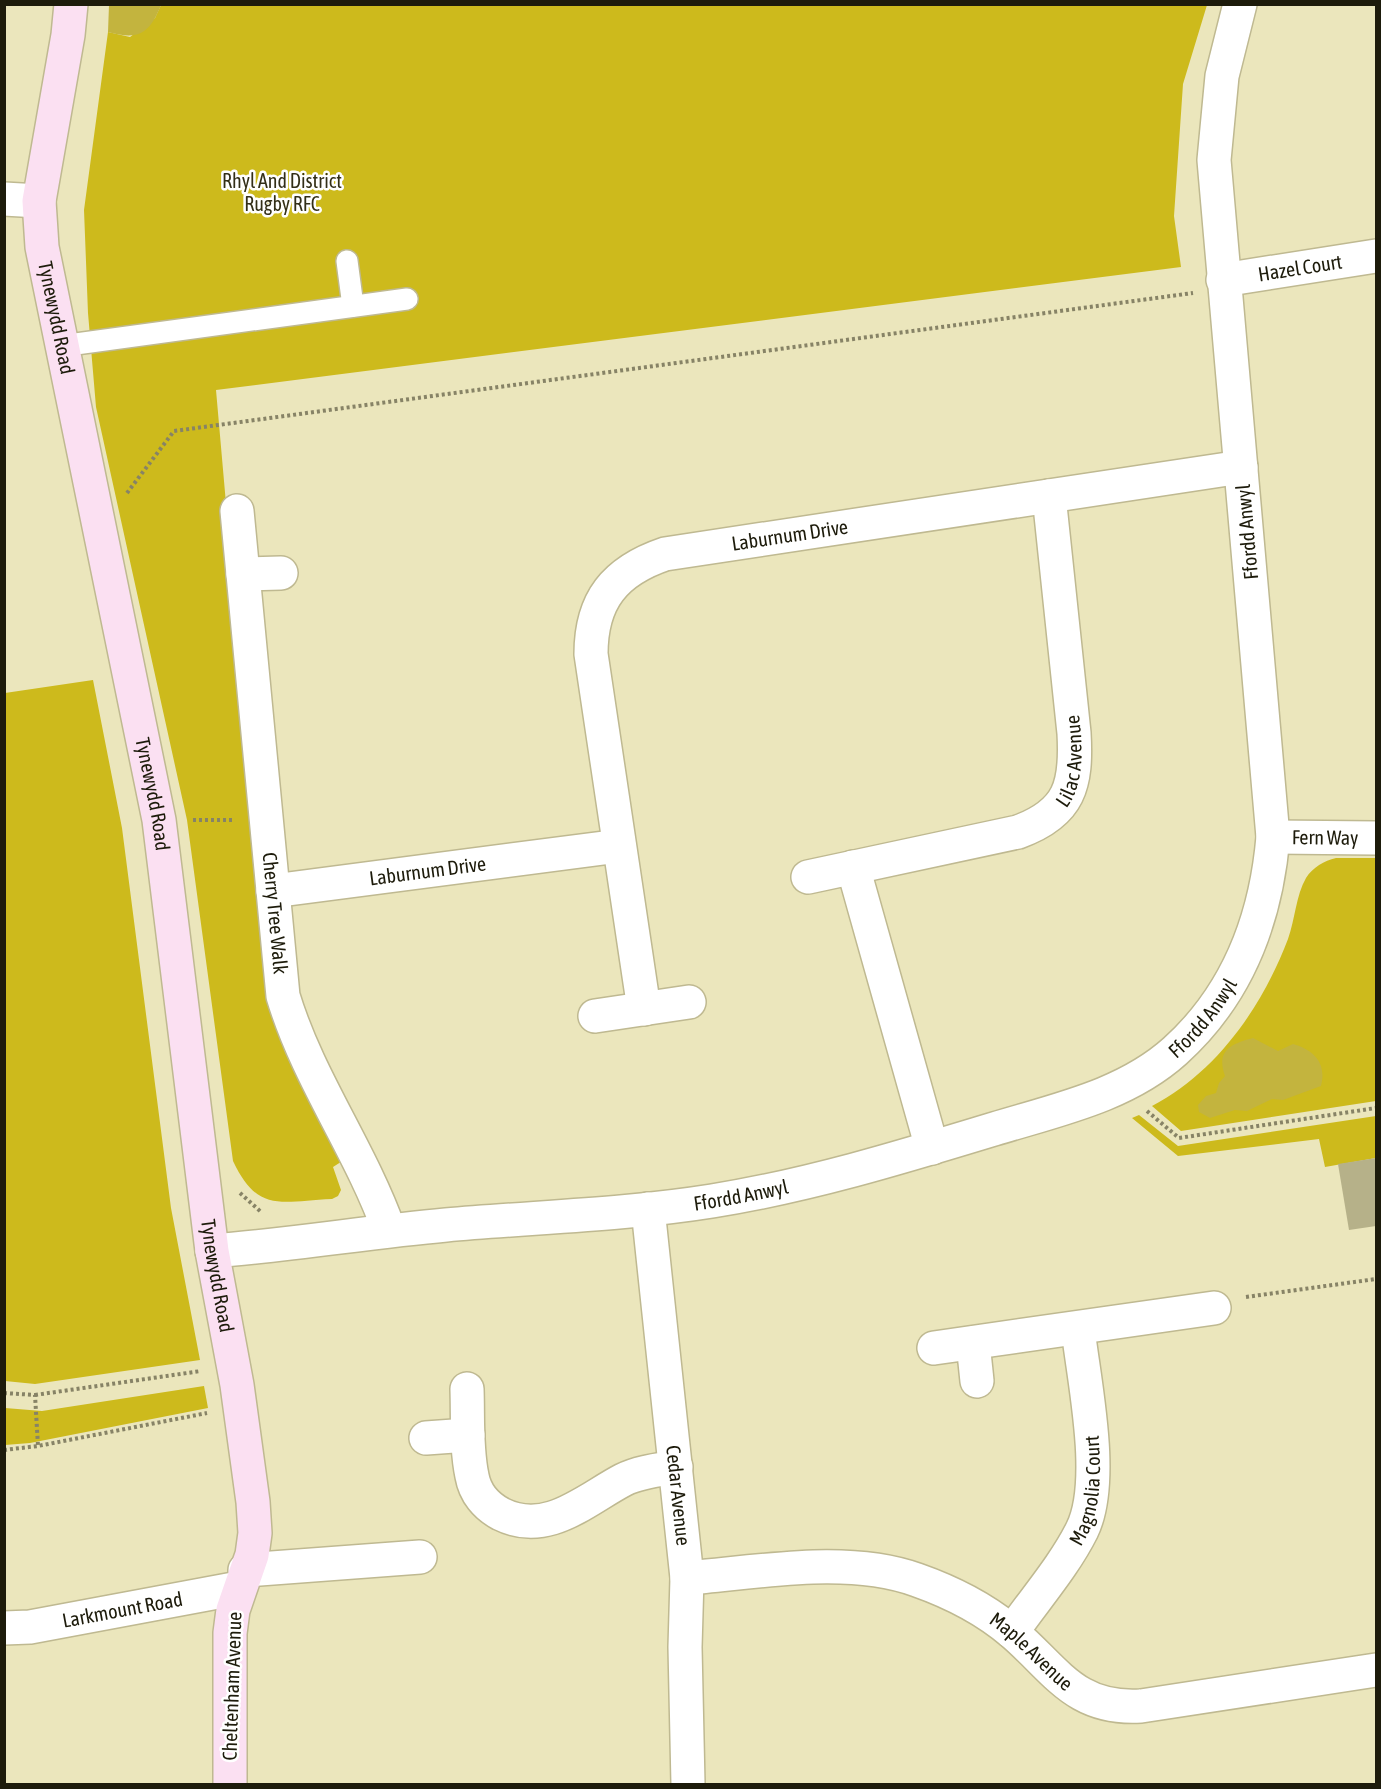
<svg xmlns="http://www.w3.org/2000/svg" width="1381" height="1789" font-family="'Asap Condensed',sans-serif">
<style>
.green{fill:#cdba1c}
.forest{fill:#c3b43e}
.building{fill:#b6b189}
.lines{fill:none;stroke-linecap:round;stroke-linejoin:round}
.lane-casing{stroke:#bfb991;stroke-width:24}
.street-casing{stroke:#bfb991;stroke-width:36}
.secondary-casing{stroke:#bfb991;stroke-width:36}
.path{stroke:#878366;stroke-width:4;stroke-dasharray:3 3;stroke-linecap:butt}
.lane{stroke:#fff;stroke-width:21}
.street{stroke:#fff;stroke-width:33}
.secondary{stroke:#fbe0f2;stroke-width:33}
.labels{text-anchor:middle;stroke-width:5;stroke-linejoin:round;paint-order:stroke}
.park-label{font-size:20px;fill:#332f17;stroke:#fff}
.street-label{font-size:20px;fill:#1d1b0b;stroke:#fff}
</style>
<rect width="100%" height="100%" fill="#ebe6bc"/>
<g class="green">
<path d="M161,5H1207L1183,84L1174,216L1181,267L216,390L270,1004C281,1060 316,1110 344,1160L333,1167L341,1190L338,1196L332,1199C281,1201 258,1214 233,1161L187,820L96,407L88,313L84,210L108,32L130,37L155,18Z"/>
<polygon points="93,680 122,828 171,1208 200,1360 35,1384 5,1381 5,693"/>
<path d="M1336,858H1376V1101L1181,1131L1152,1106C1217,1072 1262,1007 1288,939C1295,920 1296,895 1306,878C1313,867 1324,861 1336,858Z"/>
<polygon points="1139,1115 1178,1146 1376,1116 1376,1158 1325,1167 1319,1139 1178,1156 1132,1118"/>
<polygon points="204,1386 208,1408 30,1443 5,1445 5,1408 42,1411"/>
</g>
<g class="forest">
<path d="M109,5V4L161,5C149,35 138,40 108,32Z"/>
<path d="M1253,1038L1278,1051L1293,1044C1314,1050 1327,1063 1321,1086L1283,1100L1272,1099L1247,1111L1235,1110L1210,1118L1199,1112L1198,1105L1206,1096L1216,1093L1219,1083L1225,1076C1216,1051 1230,1044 1253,1038Z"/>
</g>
<polygon class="building" points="1376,1158 1376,1226 1349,1230 1338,1164"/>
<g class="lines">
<defs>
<g id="lane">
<polyline points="347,261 353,306"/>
<polyline points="61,346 407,299"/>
</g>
<g id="street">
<polyline points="4,199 39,201"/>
<path id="s1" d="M1223,280L1376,256"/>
<path id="s2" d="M237,511L283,996C308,1079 360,1149 389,1230"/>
<polyline points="243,574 281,573"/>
<path id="s3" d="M1273,837L1376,838"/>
<polyline points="853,867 932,1148"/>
<path id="s4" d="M808,877L1018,832C1070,813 1077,785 1074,733L1049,496"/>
<path id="s5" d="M273,891L619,846"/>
<path id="s6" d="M644,1009L591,654C591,600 615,571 665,554L1241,467"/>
<polyline points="595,1016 689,1002"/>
<path id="s7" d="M648,1209L687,1578L685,1647L688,1784"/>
<path id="s8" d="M212,1251C291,1245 368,1232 446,1225C535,1217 624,1215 712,1201C807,1186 902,1157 994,1129C1056,1110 1125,1096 1175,1051C1237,995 1266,919 1273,837L1214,160L1222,76L1240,4"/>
<polyline points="973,1343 977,1381"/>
<polyline points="934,1348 1214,1308"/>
<path d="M467,1389C468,1417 466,1448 472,1476C475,1493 486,1506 501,1514C547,1537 585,1500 623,1480C639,1472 658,1470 676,1467"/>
<polyline points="426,1438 468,1435"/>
<polyline points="245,1570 420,1557"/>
<path id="s9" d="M687,1578C760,1572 848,1555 917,1580C951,1592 985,1609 1013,1633C1057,1671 1075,1710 1141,1706L1376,1670"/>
<path id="s10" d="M4,1628L30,1627L239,1588"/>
<path id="s11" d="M1012,1632C1035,1599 1064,1566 1082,1530C1106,1481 1084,1382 1078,1329"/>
</g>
<g id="secondary">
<path id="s12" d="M71,4L68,35L39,201L42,247L159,820L212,1251L237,1385L253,1502L255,1533L252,1555L233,1610L230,1633V1784"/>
</g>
</defs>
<use href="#lane" class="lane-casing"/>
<use href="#street" class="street-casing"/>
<use href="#secondary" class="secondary-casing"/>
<g class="path">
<polyline points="127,493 174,431 1193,293"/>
<polyline points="193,820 233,820"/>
<polyline points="1147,1111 1179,1138 1376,1108"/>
<polyline points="240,1193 261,1212"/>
<polyline points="1246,1297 1376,1279"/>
<polyline points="4,1393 35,1395 38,1446"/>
<polyline points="35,1395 201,1371"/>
<polyline points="4,1450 38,1446 207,1413"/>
</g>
<use href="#lane" class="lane"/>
<use href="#street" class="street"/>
<use href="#secondary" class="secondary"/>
</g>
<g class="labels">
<g class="park-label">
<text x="282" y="188">Rhyl And District<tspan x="282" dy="23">Rugby RFC</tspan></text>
</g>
<g class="street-label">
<text dy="7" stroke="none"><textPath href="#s1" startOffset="78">Hazel Court</textPath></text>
<text dy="7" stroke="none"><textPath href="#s12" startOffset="318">Tynewydd Road</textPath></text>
<text transform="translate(1247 532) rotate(-95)" y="7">Ffordd Anwyl</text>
<text dy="7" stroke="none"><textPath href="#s6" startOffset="620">Laburnum Drive</textPath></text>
<text dy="7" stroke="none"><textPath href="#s4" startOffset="312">Lilac Avenue</textPath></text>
<text dy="7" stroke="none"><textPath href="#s12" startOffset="804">Tynewydd Road</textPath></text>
<text dy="7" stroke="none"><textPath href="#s3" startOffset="52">Fern Way</textPath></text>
<text dy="7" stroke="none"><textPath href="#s5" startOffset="156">Laburnum Drive</textPath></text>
<text dy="7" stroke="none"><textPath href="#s2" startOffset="404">Cherry Tree Walk</textPath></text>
<text dy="7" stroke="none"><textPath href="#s8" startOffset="1036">Ffordd Anwyl</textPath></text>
<text dy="7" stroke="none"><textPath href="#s8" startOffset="532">Ffordd Anwyl</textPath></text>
<text dy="7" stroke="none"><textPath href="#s12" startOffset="1290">Tynewydd Road</textPath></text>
<text dy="7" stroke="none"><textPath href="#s11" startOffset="164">Magnolia Court</textPath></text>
<text dy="7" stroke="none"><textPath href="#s7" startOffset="288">Cedar Avenue</textPath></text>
<text dy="7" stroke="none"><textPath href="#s10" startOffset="120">Larkmount Road</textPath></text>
<text dy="7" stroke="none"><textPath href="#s9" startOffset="368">Maple Avenue</textPath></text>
<text transform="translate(232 1686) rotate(-88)" y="7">Cheltenham Avenue</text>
</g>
</g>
<rect width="1381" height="1789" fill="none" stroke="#1d1b0b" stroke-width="12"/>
</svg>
